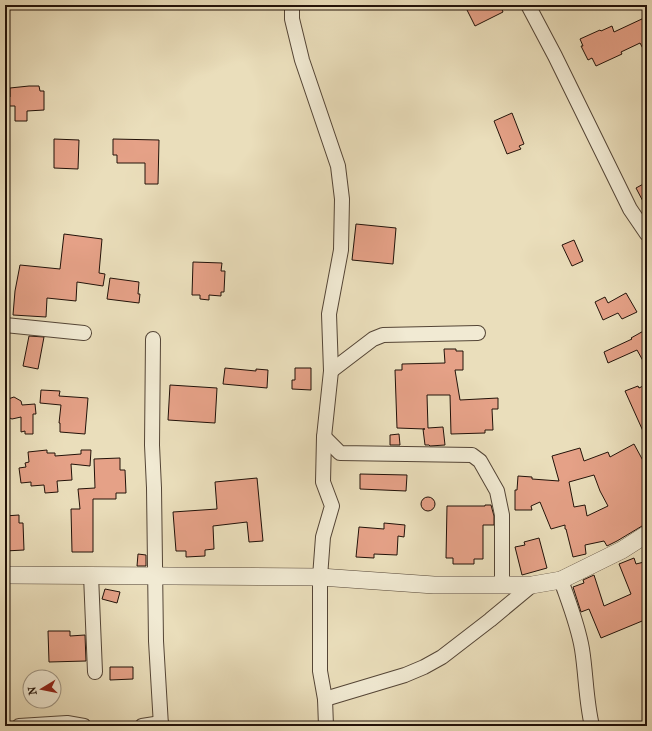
<svg xmlns="http://www.w3.org/2000/svg" width="652" height="731" font-family="'IM FELL French Canon',serif">
<style>
.building{fill:#e5a187;stroke:#221209;fill-rule:evenodd}
.lines{fill:none;stroke-linecap:round;stroke-linejoin:round}
.minor-casing{stroke:#544536;stroke-width:16}
.tertiary-casing{stroke:#544536;stroke-width:18}
.minor{stroke:#f1ead3;stroke-width:14}
.tertiary{stroke:#f1ead3;stroke-width:17}
</style>
<rect width="100%" height="100%" fill="#eadebb"/>
<filter id="stains"><feTurbulence type="fractalNoise" baseFrequency=".005" numOctaves="4"/><feColorMatrix values="0 0 0 0 .2 0 0 0 0 .09 0 0 0 0 .02 0 0 0 .5 -.17"/></filter>
<radialGradient id="worn" r=".72"><stop offset=".6" stop-color="#630" stop-opacity="0"/><stop offset="1" stop-color="#630" stop-opacity=".3"/></radialGradient>
<g class="building">
<polygon points="472,5 500,5 503,12 475,26 466,8"/>
<polygon points="644,18 647,25 647,56 640,43 621,52 622,54 596,66 592,58 588,60 581,46 583,46 580,39 600,30 601,31 612,26 614,32"/>
<polygon points="29,86 39,86 40,91 44,91 44,110 27,111 27,121 15,121 15,106 5,106 5,97 10,97 10,88"/>
<polygon points="512,113 524,144 519,146 521,149 507,154 494,121"/>
<polygon points="54,139 79,140 78,169 54,168"/>
<polygon points="113,139 159,140 158,184 145,184 145,163 117,163 117,155 113,155"/>
<polygon points="647,182 647,209 636,188"/>
<polygon points="356,224 396,228 393,264 352,260"/>
<polygon points="64,234 102,239 99,273 105,274 103,286 77,282 76,301 47,298 46,317 13,315 15,291 20,265 60,269"/>
<polygon points="574,240 583,261 572,266 562,245"/>
<polygon points="193,262 222,263 221,271 225,271 224,292 221,292 221,296 209,295 209,300 200,299 200,295 192,295"/>
<polygon points="110,278 139,282 138,294 140,294 139,303 107,299"/>
<polygon points="626,293 637,312 622,319 618,313 603,320 595,302 605,297 608,303"/>
<polygon points="647,329 647,368 637,350 608,363 604,352 632,339 631,338"/>
<polygon points="29,336 44,337 38,369 23,366"/>
<polygon points="444,349 456,349 456,351 463,351 463,370 455,370 460,400 498,398 498,409 492,409 493,430 485,430 485,433 451,434 450,395 427,395 428,428 443,427 445,445 430,446 429,445 425,445 423,429 425,429 397,428 395,370 402,370 402,364 445,363"/>
<polygon points="225,368 256,371 256,369 268,370 267,388 223,384"/>
<polygon points="295,368 311,368 311,390 292,389 292,380 295,380"/>
<polygon points="647,384 647,440 625,391 638,386 639,388"/>
<polygon points="170,385 217,388 215,423 168,420"/>
<polygon points="41,390 60,391 59,396 88,398 85,434 60,432 60,423 59,423 61,405 40,403"/>
<polygon points="14,397 21,401 22,405 35,404 36,414 33,414 33,434 25,434 25,431 21,432 21,417 12,419 5,416 5,400"/>
<polygon points="399,434 400,445 390,445 390,435"/>
<path d="M634,444L647,468V504L643,506L647,513V524L642,526L617,541L607,546L604,541L585,545L586,554L573,557L566,529H565V525L551,529L540,502L531,506L532,510H515V490H517L518,476L532,477V479L559,481L552,456L580,448L584,461L608,452L610,457ZM594,475L600,491L608,506L587,516L585,505L574,507L569,482Z"/>
<polygon points="47,450 47,453 55,453 55,456 81,454 81,450 91,450 90,466 71,464 72,480 57,481 58,492 45,493 44,485 31,486 31,482 21,483 19,468 26,467 25,463 29,462 28,452"/>
<polygon points="120,458 120,470 125,470 126,493 116,493 116,499 93,499 93,552 72,552 71,509 80,509 78,489 95,488 94,459"/>
<polygon points="360,474 407,475 406,491 360,489"/>
<polygon points="257,478 263,541 249,542 247,522 213,526 214,549 205,550 205,556 186,557 186,551 176,551 173,512 217,509 215,482"/>
<circle cx="428" cy="504" r="7"/>
<polygon points="485,505 491,505 494,516 494,525 483,525 483,559 474,559 474,564 453,564 453,558 446,558 447,506 485,506"/>
<polygon points="19,515 19,523 23,523 24,550 5,551 5,516"/>
<polygon points="384,523 405,525 404,537 398,536 397,555 374,554 374,558 356,557 359,527 384,529"/>
<polygon points="539,538 547,568 522,575 515,547 525,545 524,542"/>
<polygon points="138,554 146,555 146,566 137,566"/>
<polygon points="634,558 636,564 644,562 647,570 647,619 601,638 589,609 581,612 573,587 584,583 583,580 594,575 604,606 631,594 619,564"/>
<polygon points="105,589 120,592 117,603 102,599"/>
<polygon points="48,631 70,631 70,636 85,635 86,661 49,662"/>
<polygon points="110,667 133,667 133,679 110,680"/>
</g>
<g class="lines">
<defs>
<g id="minor">
<polyline points="292,5 292,19 302,60 338,166 342,199 341,250 329,314 331,371 324,437 323,482 332,506 323,537 320,577 320,671 325,699 326,726"/>
<polyline points="528,5 555,56 630,209 647,234"/>
<polyline points="5,325 84,333"/>
<polyline points="153,339 152,445 154,488 156,641 161,726"/>
<polyline points="331,371 373,339 383,335 478,333"/>
<polyline points="324,437 340,453 472,455 480,461 497,491 502,515 502,585"/>
<polyline points="91,575 95,672"/>
<path d="M561,580C569,603 578,625 582,649C586,674 586,701 592,726"/>
<polyline points="325,699 405,675 424,667 442,657 490,620 532,585"/>
<polyline points="19,726 67,723 84,726"/>
<polyline points="142,726 161,723"/>
</g>
<polyline id="tertiary" points="5,575 320,577 434,585 532,585 561,580 622,550 647,534"/>
</defs>
<use href="#minor" class="minor-casing"/>
<use href="#tertiary" class="tertiary-casing"/>
<use href="#minor" class="minor"/>
<use href="#tertiary" class="tertiary"/>
</g>
<rect width="652" height="731" fill="none" stroke="#eadebb" stroke-width="20"/>
<rect x="6" y="6" width="640" height="719" fill="none" stroke="#221209" stroke-width="2"/>
<rect x="10" y="10" width="632" height="711" fill="none" stroke="#221209"/>
<g transform="translate(42 689) rotate(260)"><circle r="19" fill="#f1ead3" stroke="#9e9482"/>
<path d="M0-3L7 15L0 10L-7 15Z" fill="#8f2418"/>
<text y="-6" font-size="11" font-weight="bold" text-anchor="middle" fill="#221209">N</text>
</g>
<rect width="100%" height="100%" filter="url(#stains)"/>
<rect width="100%" height="100%" fill="url(#worn)"/>
</svg>
